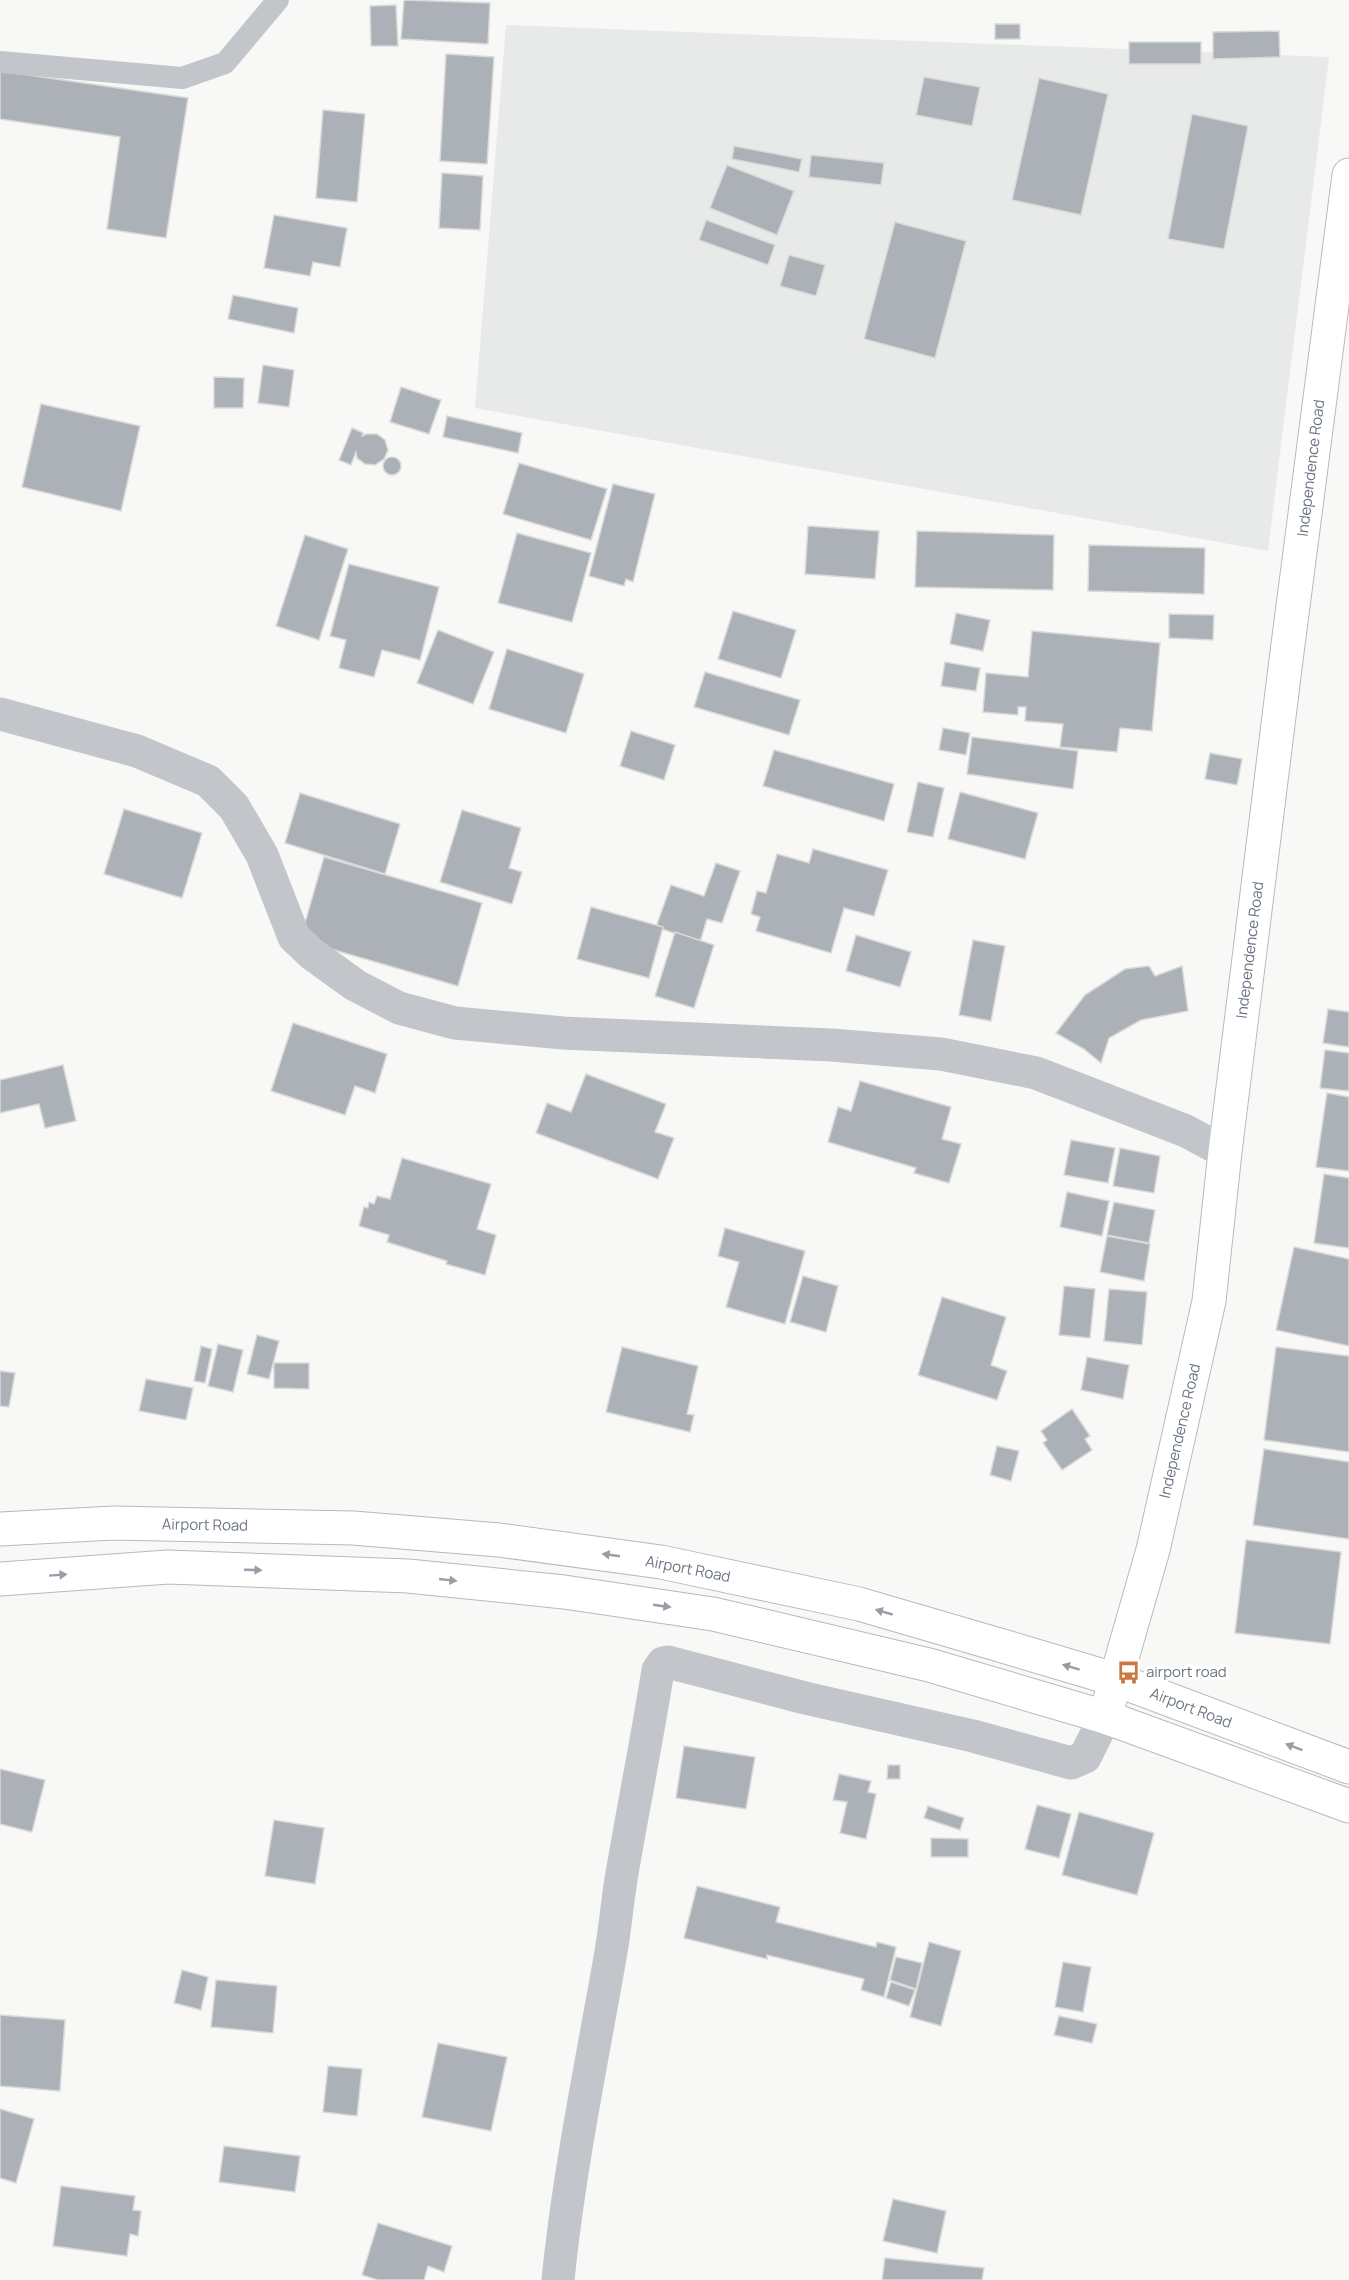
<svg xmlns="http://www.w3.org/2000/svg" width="1349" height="2280" font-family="Manrope,sans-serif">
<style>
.built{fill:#e8eae9}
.building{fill:#acb1b7;stroke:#d9dad8;stroke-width:1.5}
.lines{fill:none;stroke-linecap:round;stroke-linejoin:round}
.secondary-casing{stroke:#b7babf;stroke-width:35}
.primary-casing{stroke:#b6b9bd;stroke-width:35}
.lane{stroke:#c2c5c9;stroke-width:22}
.street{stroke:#c2c5c9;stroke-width:33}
.secondary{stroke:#fff;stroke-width:33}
.primary{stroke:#fff;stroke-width:33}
.oneway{fill:#979ea8}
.labels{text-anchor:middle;stroke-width:6;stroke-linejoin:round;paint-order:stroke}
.street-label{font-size:15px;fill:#6b7583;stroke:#fff}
.poi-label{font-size:15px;fill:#6b7583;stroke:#fff;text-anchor:start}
</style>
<rect width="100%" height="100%" fill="#f8f8f6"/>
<polygon class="built" points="506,25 1329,57 1268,551 475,408"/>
<g class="building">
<polygon points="404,0 490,3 488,44 401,39"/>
<polygon points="396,5 398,46 371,46 370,6"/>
<rect x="995" y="24" width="25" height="15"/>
<polygon points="1279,31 1280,57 1213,59 1213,32"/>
<rect x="1129" y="42" width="72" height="22"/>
<polygon points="446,54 494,57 487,164 440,161"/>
<polygon points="0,71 188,98 166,238 107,229 120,137 0,119"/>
<polygon points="924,77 980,87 972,126 916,115"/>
<polygon points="1039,78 1108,94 1081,215 1012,200"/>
<polygon points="323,110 365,114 357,202 316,198"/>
<polygon points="1192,114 1248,126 1224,249 1168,239"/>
<polygon points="734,146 802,159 799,172 732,159"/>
<polygon points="811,155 884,163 881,185 809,177"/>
<polygon points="727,165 794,191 777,235 710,208"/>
<polygon points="442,173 483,176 480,230 439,228"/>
<polygon points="274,215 347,228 340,267 313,262 310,276 264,268"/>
<polygon points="706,220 775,245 768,265 699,240"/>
<polygon points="895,222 966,241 935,358 864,339"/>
<polygon points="789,255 825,265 816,296 780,286"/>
<polygon points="233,295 298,308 294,333 228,319"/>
<polygon points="263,365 294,370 289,407 258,403"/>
<polygon points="214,377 244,378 243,408 214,408"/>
<polygon points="401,387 441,400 429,434 390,422"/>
<polygon points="41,404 140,426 121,511 22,487"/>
<polygon points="447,416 522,433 518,453 443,437"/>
<polygon points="352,428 363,433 362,436 367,434 377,434 385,440 388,450 384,459 375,465 365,464 357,458 356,452 351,465 339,460"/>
<circle cx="392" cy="466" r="9"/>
<polygon points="519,463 607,489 591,540 503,514"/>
<polygon points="613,484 655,494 633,582 626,579 624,586 589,576"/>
<polygon points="808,526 879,531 875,579 805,574"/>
<polygon points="917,531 1054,535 1053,590 915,587"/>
<polygon points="517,533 591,553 572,622 498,603"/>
<polygon points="305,535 348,549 319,640 276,626"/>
<polygon points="1089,545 1205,548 1204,594 1088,591"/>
<polygon points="349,564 439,587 420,660 382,650 374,677 339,668 346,640 330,636"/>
<polygon points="733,611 796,630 781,678 718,659"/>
<polygon points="956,613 990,620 983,651 950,644"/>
<polygon points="1169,614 1214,615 1213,640 1169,638"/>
<polygon points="438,630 494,652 473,704 417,683"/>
<polygon points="1032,631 1160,643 1152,731 1120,728 1117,752 1060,747 1063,724 1025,721 1026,707 1018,707 1018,715 983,712 986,673 1028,677"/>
<polygon points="507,649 584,674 566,733 489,709"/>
<polygon points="945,662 980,668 976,691 941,686"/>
<polygon points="705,672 800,700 789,735 694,707"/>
<polygon points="943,728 970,733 966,755 939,750"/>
<polygon points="631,731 675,745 664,780 620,766"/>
<polygon points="972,737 1078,751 1073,789 967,774"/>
<polygon points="774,750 894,784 884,821 763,786"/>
<polygon points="1210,753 1242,759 1237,785 1205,779"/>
<polygon points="918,782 944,788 933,837 907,832"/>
<polygon points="960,792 1038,813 1025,859 948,839"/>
<polygon points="300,793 400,824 385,874 285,843"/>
<polygon points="124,809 202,833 182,898 104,874"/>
<polygon points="462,810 521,828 509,868 522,872 512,904 440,882"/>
<polygon points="813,849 888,870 874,916 844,908 831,953 756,931 760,917 751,914 757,891 766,893 777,854 809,863"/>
<polygon points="324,857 482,903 458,986 300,940"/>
<polygon points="716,863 740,871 722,923 707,919 700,942 656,927 671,885 704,896"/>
<polygon points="591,907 663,927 649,978 577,959"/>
<polygon points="675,932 714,945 694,1008 655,996"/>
<polygon points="856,935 911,952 900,987 846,971"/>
<polygon points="973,940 1005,946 991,1021 959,1015"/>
<polygon points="1149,966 1155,976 1182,966 1188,1011 1141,1020 1109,1038 1101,1063 1084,1049 1056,1033 1085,995 1125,969"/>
<polygon points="1328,1009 1349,1012 1349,1047 1323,1043"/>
<polygon points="293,1023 387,1054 375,1093 355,1086 345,1115 271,1091"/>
<polygon points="1325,1050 1349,1053 1349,1091 1320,1088"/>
<polygon points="63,1065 76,1121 45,1128 39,1104 0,1113 0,1080"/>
<polygon points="586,1074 666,1104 655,1132 674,1138 658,1179 536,1133 547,1103 571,1112"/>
<polygon points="860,1081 951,1107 942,1139 961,1144 949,1183 914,1173 916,1168 828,1142 838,1107 851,1111"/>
<polygon points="1327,1093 1349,1097 1349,1171 1316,1167"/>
<polygon points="1071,1140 1115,1148 1108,1183 1064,1175"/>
<polygon points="1120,1148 1160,1156 1154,1193 1113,1186"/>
<polygon points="402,1158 491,1184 477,1229 496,1235 485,1275 446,1264 447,1261 387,1242 389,1235 359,1226 364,1207 368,1208 369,1202 374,1204 377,1196 390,1199"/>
<polygon points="1324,1174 1349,1178 1349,1248 1314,1243"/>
<polygon points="1067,1192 1109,1201 1102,1236 1060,1227"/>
<polygon points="1114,1202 1155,1210 1149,1243 1107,1235"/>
<polygon points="725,1228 805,1251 785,1324 726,1307 739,1262 718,1256"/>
<polygon points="1107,1236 1150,1244 1144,1281 1100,1272"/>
<polygon points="1294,1247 1349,1259 1349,1346 1276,1330"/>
<polygon points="803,1276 838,1286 826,1332 790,1322"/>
<polygon points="1064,1286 1095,1289 1090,1338 1059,1335"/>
<polygon points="1109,1289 1147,1292 1142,1345 1104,1341"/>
<polygon points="942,1297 1006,1317 991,1365 1007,1371 997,1400 918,1375"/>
<polygon points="257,1335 279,1341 269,1379 247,1374"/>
<polygon points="218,1344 243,1350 233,1392 208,1386"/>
<polygon points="201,1346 212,1349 205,1383 194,1381"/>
<polygon points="622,1347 698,1366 687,1414 694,1415 690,1432 606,1412"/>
<polygon points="1276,1347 1349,1356 1349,1452 1264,1440"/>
<polygon points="1087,1357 1129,1365 1123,1399 1081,1390"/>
<polygon points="274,1363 309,1363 309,1389 274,1388"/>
<polygon points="0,1371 15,1373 9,1407 0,1406"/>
<polygon points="146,1379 193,1388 186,1420 139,1411"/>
<polygon points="1072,1409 1090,1436 1085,1439 1092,1450 1062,1470 1043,1443 1047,1440 1041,1431"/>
<polygon points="997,1446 1019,1451 1011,1481 990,1475"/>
<polygon points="1264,1449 1349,1462 1349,1539 1253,1525"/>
<polygon points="1246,1540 1341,1552 1330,1644 1235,1633"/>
<polygon points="684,1746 755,1757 746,1809 676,1798"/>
<polygon points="888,1765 900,1765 900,1779 887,1779"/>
<polygon points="0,1769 45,1780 32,1832 0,1824"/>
<polygon points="839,1774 871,1781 868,1792 876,1794 866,1839 840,1833 847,1802 833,1800"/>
<polygon points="1037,1805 1071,1814 1059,1858 1025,1849"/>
<polygon points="928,1806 964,1818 960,1830 924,1818"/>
<polygon points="1079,1812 1154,1833 1137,1895 1062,1875"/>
<polygon points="274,1820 324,1828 315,1884 265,1876"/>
<polygon points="931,1838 968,1839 968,1857 931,1857"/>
<polygon points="697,1886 780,1907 776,1922 876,1947 877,1942 896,1947 884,1997 861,1990 864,1979 767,1955 767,1959 684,1938"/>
<polygon points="929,1942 961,1951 941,2026 910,2017"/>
<polygon points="896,1957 922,1963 916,1989 890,1980"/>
<polygon points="1063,1962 1091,1967 1083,2012 1055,2007"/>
<polygon points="182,1970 208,1977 201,2010 174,2003"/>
<polygon points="216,1980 277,1986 273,2033 211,2027"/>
<polygon points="891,1982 915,1990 909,2006 886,1998"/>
<polygon points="0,2015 65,2020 60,2091 0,2086"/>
<polygon points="1059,2016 1097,2024 1092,2043 1054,2035"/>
<polygon points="438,2043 507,2057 491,2131 422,2117"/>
<polygon points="328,2066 362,2069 357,2116 323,2112"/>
<polygon points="0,2109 34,2119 16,2183 0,2178"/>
<polygon points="224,2146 300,2156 295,2192 219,2182"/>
<polygon points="61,2186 135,2196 133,2210 141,2211 138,2236 130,2234 127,2256 53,2246"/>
<polygon points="893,2199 946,2211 937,2253 883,2241"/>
<polygon points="378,2223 452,2246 444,2272 428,2266 424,2280 378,2280 362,2275"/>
<polygon points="885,2258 984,2268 982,2280 882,2280"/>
</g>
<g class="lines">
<defs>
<polyline id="secondary" points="1105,1717 1153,1550 1209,1301 1225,1152 1286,660 1349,175"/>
<g id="primary">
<polyline points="0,1529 114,1523 353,1528 499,1540 661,1562 859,1604 996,1644 1117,1680 1349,1767"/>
<polyline points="0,1579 168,1567 408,1576 564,1592 713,1614 929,1665 1105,1717 1349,1806"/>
</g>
</defs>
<use href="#secondary" class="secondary-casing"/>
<use href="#primary" class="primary-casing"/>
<polyline class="lane" points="0,62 182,78 225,63 278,0"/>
<g class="street">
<polyline points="0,714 137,751 208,781 234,807 262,855 294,937 312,954 355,985 399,1008 455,1023 563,1033 831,1045 941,1054 1036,1073 1186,1131 1225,1152"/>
<path d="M558,2280C569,2170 592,2061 611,1952C616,1923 618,1892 624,1862C635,1798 648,1734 658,1670L663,1663L668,1662L805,1698L973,1736L1071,1763L1085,1757L1105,1717"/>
</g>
<use href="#secondary" class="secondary"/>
<use href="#primary" class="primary"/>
</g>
<defs><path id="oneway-solid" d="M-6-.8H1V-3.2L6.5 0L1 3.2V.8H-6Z" transform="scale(1.5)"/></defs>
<g class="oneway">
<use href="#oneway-solid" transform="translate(611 1555) rotate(-172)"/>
<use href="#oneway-solid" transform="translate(253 1570) rotate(2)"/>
<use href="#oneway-solid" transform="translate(58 1575) rotate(-4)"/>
<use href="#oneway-solid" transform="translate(448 1580) rotate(6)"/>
<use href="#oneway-solid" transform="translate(662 1606) rotate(8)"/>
<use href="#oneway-solid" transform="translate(884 1612) rotate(-164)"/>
<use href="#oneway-solid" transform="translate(1071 1667) rotate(-163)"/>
<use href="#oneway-solid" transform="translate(1294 1747) rotate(-159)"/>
</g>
<defs>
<symbol id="bus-bare" viewBox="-9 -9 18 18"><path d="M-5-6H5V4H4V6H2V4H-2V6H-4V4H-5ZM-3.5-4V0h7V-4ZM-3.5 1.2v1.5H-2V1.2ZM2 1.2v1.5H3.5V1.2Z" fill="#cc7641" stroke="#fff" stroke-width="2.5" paint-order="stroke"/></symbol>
</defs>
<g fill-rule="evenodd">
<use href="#bus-bare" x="1112" y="1656" width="33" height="33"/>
</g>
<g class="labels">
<g class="street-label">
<text transform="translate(1311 468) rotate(-83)" y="5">Independence Road</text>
<text transform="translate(1250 950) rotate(-83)" y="5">Independence Road</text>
<text transform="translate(1180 1431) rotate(-77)" y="5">Independence Road</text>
<text transform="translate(205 1525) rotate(1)" y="5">Airport Road</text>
<text transform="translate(688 1569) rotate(11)" y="5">Airport Road</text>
<text transform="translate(1191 1708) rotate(21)" y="5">Airport Road</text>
</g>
<g class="poi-label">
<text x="1146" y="1677">airport road</text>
</g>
</g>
</svg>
